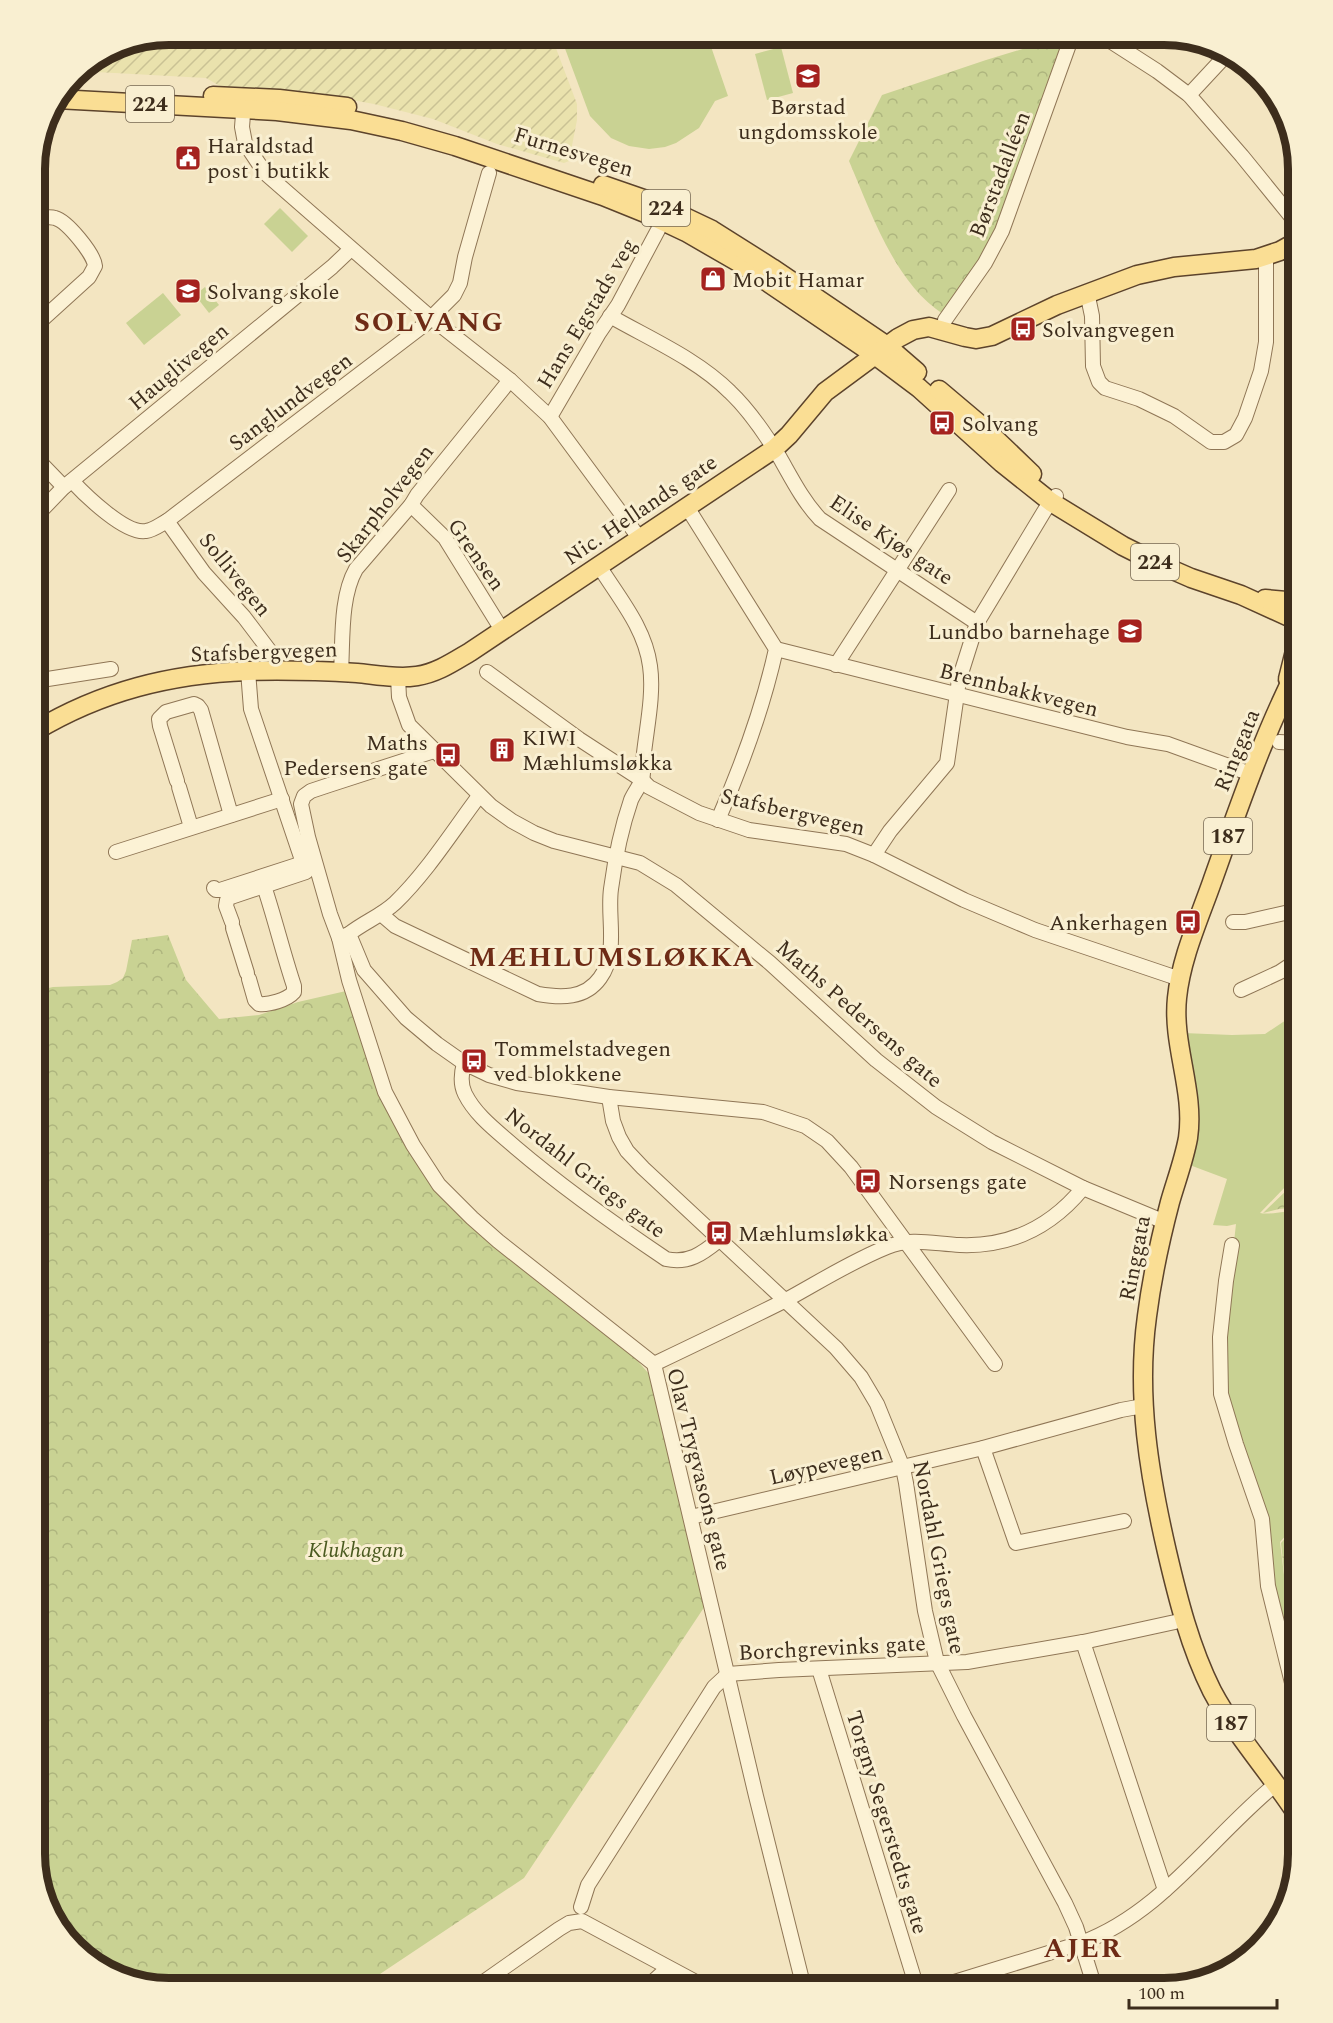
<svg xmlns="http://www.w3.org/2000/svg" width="1333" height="2023" font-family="Spectral,serif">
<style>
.farmland{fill:url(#farmland-furrows)}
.grass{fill:url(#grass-dots)}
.forest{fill:url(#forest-crowns)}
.park{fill:#c9d293}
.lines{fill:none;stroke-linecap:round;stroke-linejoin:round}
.minor-casing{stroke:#8f7656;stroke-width:16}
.major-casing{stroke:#5c432b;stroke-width:21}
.minor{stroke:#fcf2d5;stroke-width:14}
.major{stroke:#fade94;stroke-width:18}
.labels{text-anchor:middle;stroke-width:6;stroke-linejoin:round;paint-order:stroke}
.shield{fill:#f9efd1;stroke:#756752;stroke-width:1.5}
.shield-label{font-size:21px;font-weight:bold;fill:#3d2d1c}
.poi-label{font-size:22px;fill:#3d2d1c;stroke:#f9efd1;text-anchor:start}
.street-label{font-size:22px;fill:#3d2d1c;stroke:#f9efd1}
.park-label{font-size:22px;font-style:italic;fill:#4b5b20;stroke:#f9efd1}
.district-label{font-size:28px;font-weight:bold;letter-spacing:1.5px;fill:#6e2b16;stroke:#f9efd1}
.rim{fill:none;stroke:#3d2d1c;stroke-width:8}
</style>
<defs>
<pattern id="farmland-furrows" width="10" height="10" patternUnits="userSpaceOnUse" patternTransform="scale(1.5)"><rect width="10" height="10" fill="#eae2ad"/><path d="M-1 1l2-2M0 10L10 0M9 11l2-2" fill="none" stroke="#cac294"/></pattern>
<pattern id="grass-dots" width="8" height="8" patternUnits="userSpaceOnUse" patternTransform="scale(1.5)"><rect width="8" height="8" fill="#c9d293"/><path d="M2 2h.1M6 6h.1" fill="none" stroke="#aeb57e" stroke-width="1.8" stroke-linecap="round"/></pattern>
<pattern id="forest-crowns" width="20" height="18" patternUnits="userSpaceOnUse" patternTransform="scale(1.5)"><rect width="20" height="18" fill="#c9d293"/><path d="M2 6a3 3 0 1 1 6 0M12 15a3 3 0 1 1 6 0" fill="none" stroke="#aeb57e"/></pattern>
</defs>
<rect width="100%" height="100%" fill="#f3e5c1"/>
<polygon class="farmland" points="169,35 551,35 577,104 577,120 569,161 564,163 497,144 433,119 374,104 308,92 227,90 206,78 78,71 118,45"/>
<polygon class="grass" points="1272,93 1281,102 1288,129 1263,100"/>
<g class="forest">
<path d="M1062,37L1057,62L1000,223L979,264L943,314C894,282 871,212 849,161L882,95L986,60Z"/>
<polygon points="168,935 186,980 219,1019 259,1015 298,1002 346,991 378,1089 468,1222 636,1359 649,1374 705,1606 524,1878 359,1988 161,1988 95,1966 52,1921 35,1854 35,991 53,987 110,985 117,982 123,978 126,971 132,940"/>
<polygon points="1298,1171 1298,1207 1279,1209 1263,1213 1290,1187"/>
<polygon points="1298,1524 1298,1589 1284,1572 1281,1543"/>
</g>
<g class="park">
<polygon points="560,35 707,35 728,96 715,101 699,128 676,143 665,147 649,149 629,146 611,138 590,116"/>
<polygon points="781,47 793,93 767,100 755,54"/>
<polygon points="280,208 308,236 292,252 264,224"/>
<polygon points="205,287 219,305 209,313 195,295"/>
<polygon points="163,293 181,315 144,345 126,323"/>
<path d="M1298,1012V1164L1287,1185L1260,1213C1269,1215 1288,1211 1298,1210V1464L1290,1468L1298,1510V1522L1280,1542L1285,1583L1298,1597V1627C1291,1636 1292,1645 1296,1655L1289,1658L1266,1544L1225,1395L1223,1341L1236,1224L1227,1226L1213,1225L1227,1179L1187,1164L1183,1033L1232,1035L1265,1034Z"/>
</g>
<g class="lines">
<defs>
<g id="minor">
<polyline points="1101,35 1157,71 1189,95 1242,156 1298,225"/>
<polyline points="1189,95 1229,52"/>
<polyline points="244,102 242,127 245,143 265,173 430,317 510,380 550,417 640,539"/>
<polyline points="1087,292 1092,316 1093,366 1099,382 1105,388 1139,399 1174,416 1211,442 1224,442 1236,435 1245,418 1261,371 1266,342 1266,256"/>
<path d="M610,316C650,339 697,359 730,392C749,410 766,435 780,458C792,479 803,501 820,519L977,623"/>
<polyline points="945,320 985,263 1002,231 1071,39 1075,35"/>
<path d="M35,326L89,277L95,266C94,254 67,221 55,218C49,216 41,218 35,219"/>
<polyline points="550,417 599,333 618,305 658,230"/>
<polyline points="35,457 64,487"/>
<path d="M72,481C85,495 126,535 146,531C154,530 161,524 167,521L424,325L454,295L460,283L465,257L489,173"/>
<polyline points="411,505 445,538 502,630"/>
<path d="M687,507L776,649C763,708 742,765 718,820"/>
<polyline points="35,517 64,487 332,267 351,249"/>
<polyline points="167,521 204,573 244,617 272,654"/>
<polyline points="776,649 1127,737 1168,744 1251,774"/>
<polyline points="836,665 949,490"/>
<path d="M341,672C343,640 340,597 356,569L411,505L417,495L510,380"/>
<polyline points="487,672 579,739 642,780 649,787 699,813 749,830 846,844 874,855 964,900 1035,930 1180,979"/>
<polyline points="398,677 399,697 409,725 491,806 512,821 534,833 554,841 640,863 676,885 770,963 876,1060 936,1107 992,1142 1083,1188 1165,1222"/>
<polyline points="35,681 111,669"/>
<polyline points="1279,742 1298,743"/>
<polyline points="177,781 160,726 159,719 166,712 194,704 198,706 201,710 231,815"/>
<polyline points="179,787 191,827"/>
<path d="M479,796C452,832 427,872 395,903C381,916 364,922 349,934L364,970L406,1018L437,1044L464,1063L489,1075L517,1083L609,1097L763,1112L805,1126L827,1141L851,1167L995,1364"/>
<polyline points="116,852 282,799"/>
<polyline points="874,855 890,831 947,763 959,680 977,623 1045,510 1056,496"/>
<polyline points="214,888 216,890 220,890 303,863 251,709 248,671"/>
<path d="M381,914L395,926L538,994C561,998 585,999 600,978C619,952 607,918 611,889C615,859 621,829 631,800C634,793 639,787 642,780C644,772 643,761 644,753C647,726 654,693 650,666C645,628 619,598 599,566"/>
<polyline points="232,922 226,906 227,900 231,897 306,872 303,863"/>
<polyline points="1233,922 1245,922 1298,910"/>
<polyline points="233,928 247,973"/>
<polyline points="349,934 339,938 349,980 385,1092 413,1145 439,1185 472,1218 498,1241 654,1364 756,1796 804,1988"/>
<polyline points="339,938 330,914 308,837 301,804 304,796 311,791 329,785 434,751"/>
<path d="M249,979L255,1000L259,1004C269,1005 287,1000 294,992V986C283,953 275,919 264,886"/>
<polyline points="1241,990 1280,972 1298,960"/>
<path d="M464,1063C461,1074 460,1084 465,1094C476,1116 497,1131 515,1147C563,1188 614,1224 666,1259C688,1264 702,1254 719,1240"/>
<polyline points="609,1097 613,1121 619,1137 627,1151 643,1168 836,1348 861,1377 877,1404 903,1468 906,1483 925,1611 937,1662 964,1716 1065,1903 1076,1927 1095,1988"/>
<polyline points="1232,1245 1226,1281 1220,1337 1221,1394 1236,1444 1262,1519 1268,1586 1298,1707"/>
<path d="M654,1364C698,1343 742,1322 786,1300C819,1282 852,1261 887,1247C911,1237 935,1244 960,1245C1011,1247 1051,1227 1083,1188"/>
<polyline points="983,1448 1016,1543 1124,1521"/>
<polyline points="691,1517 983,1448 1121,1410 1143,1406"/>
<polyline points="1083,1642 1165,1890"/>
<polyline points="819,1669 917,1988"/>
<polyline points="581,1907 588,1885 714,1687 728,1674 779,1670 967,1662 1083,1642 1175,1622"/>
<polyline points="475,1988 559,1929 569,1923 582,1921 707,1988"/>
<polyline points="646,1988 668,1968"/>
<path d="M935,1988L1081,1943C1162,1913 1211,1837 1276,1784"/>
</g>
<g id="major">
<polyline points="213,96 279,99 347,107"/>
<polyline points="57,99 277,111 351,120 402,131 455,146 603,196 650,215 686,232 738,262 875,355 919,388 1002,463 1051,502 1123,546 1159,564 1191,578 1241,595 1298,621"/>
<polyline points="603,185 655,203 712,230 772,268 887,346 917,372"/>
<polyline points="939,390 984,428 1032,474"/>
<polyline points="1265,599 1298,602"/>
<polyline points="1288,679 1298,639"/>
<path d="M35,731C102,691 170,674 248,671C284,670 321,671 357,673C377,675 397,679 417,676C437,673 453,662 470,652L774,449L789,435L825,392L898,338L913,330L929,327L965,337L976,339L992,336L1057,305L1137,275L1174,267L1256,259L1280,251L1298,241"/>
<path d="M1298,1816C1271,1774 1236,1736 1212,1691C1190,1647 1178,1599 1167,1552C1149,1474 1136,1396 1147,1316C1152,1277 1160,1240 1170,1202C1176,1181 1184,1160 1188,1138C1195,1091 1172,1045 1177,998C1181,958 1199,919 1212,882C1238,809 1263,736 1298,667"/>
</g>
</defs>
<use href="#minor" class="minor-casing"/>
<use href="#major" class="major-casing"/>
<use href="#minor" class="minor"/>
<use href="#major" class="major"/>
</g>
<defs>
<symbol id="school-square" viewBox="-11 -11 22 22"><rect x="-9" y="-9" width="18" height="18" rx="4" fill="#a5221f" stroke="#f9efd1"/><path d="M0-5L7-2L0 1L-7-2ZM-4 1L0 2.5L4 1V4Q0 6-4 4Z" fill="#fff"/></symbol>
<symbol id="civic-square" viewBox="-11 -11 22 22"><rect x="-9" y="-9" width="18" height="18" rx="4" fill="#a5221f" stroke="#f9efd1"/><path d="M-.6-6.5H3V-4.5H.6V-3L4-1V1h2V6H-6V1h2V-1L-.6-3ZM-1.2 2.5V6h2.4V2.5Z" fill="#fff"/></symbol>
<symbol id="shop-square" viewBox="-11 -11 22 22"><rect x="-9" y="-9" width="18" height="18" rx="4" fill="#a5221f" stroke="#f9efd1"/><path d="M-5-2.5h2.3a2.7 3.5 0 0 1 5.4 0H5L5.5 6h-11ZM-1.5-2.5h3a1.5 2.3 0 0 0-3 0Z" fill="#fff"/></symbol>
<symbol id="bus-square" viewBox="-11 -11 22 22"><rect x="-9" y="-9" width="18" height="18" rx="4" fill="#a5221f" stroke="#f9efd1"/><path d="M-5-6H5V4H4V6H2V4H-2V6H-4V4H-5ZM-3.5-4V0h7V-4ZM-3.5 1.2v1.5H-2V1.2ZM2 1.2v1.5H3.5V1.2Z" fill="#fff"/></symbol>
<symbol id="building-square" viewBox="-11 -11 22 22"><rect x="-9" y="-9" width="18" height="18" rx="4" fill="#a5221f" stroke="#f9efd1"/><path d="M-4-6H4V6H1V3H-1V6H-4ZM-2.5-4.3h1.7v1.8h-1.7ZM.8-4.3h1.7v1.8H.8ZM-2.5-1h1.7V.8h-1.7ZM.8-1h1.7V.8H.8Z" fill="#fff"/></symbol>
</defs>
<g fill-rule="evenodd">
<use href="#school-square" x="793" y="61" width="30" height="30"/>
<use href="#civic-square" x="173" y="143" width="30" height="30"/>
<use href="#shop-square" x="698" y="264" width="30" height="30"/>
<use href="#school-square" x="173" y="276" width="30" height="30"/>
<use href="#bus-square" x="1008" y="314" width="30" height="30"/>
<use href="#bus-square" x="927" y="408" width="30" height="30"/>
<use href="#school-square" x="1115" y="616" width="30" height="30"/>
<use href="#building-square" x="487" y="735" width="30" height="30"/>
<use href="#bus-square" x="433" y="740" width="30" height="30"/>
<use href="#bus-square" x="1173" y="907" width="30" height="30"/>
<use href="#bus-square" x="459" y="1046" width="30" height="30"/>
<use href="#bus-square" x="853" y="1166" width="30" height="30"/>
<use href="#bus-square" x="704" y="1218" width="30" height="30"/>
</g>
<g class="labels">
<g class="shield">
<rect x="126" y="86" width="48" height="36" rx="4.5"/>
<rect x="642" y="190" width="48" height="36" rx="4.5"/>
<rect x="1131" y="544" width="48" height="36" rx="4.5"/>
<rect x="1204" y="818" width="48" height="36" rx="4.5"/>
<rect x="1207" y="1705" width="48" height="36" rx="4.5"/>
</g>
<g class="shield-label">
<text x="150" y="111">224</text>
<text x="666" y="215">224</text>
<text x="1155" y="569">224</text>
<text x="1228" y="843">187</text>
<text x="1231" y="1730">187</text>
</g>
<g class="poi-label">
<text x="808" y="114" text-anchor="middle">Børstad<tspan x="808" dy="25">ungdomsskole</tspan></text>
<text x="207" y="153">Haraldstad<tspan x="207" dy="25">post i butikk</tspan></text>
<text x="732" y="287">Mobit Hamar</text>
<text x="207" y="299">Solvang skole</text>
<text x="1042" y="337">Solvangvegen</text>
<text x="962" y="431">Solvang</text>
<text x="1110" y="639" text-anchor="end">Lundbo barnehage</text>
<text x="522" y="745">KIWI<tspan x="522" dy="25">Mæhlumsløkka</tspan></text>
<text x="428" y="750" text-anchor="end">Maths<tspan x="428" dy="25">Pedersens gate</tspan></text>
<text x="1168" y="930" text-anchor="end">Ankerhagen</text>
<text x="494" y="1056">Tommelstadvegen<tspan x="494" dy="25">ved blokkene</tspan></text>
<text x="888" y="1189">Norsengs gate</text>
<text x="738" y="1241">Mæhlumsløkka</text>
</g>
<g class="street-label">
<text transform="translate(574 151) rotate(17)" y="8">Furnesvegen</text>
<text transform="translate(999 174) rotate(-69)" y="8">Børstadalléen</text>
<text transform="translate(586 313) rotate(-59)" y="8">Hans Egstads veg</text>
<text transform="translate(178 366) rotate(-40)" y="8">Hauglivegen</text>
<text transform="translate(290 401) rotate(-37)" y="8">Sanglundvegen</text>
<text transform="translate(384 503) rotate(-52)" y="8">Skarpholvegen</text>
<text transform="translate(640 509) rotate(-34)" y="8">Nic. Hellands gate</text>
<text transform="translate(892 539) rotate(34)" y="8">Elise Kjøs gate</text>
<text transform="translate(477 554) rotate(55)" y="8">Grensen</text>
<text transform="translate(236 574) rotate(51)" y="8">Sollivegen</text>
<text transform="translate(264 651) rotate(-2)" y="8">Stafsbergvegen</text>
<text transform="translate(1019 689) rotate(14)" y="8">Brennbakkvegen</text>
<text transform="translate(1236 750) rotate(-68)" y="8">Ringgata</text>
<text transform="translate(793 811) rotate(13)" y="8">Stafsbergvegen</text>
<text transform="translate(860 1013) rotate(41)" y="8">Maths Pedersens gate</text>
<text transform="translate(586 1172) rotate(38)" y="8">Nordahl Griegs gate</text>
<text transform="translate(1134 1258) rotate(-79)" y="8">Ringgata</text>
<text transform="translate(826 1464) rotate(-13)" y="8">Løypevegen</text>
<text transform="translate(700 1469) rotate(76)" y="8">Olav Trygvasons gate</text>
<text transform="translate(940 1557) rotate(79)" y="8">Nordahl Griegs gate</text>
<text transform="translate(832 1647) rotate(-3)" y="8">Borchgrevinks gate</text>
<text transform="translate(888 1822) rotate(73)" y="8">Torgny Segerstedts gate</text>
</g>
<g class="park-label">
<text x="356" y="1557">Klukhagan</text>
</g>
<g class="district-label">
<text x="429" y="331">SOLVANG</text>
<text x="612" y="966">MÆHLUMSLØKKA</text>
<text x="1083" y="1957">AJER</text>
</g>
</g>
<path d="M0 0H1333V2023H0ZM169 45H1164A124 124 0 0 1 1288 169V1854A124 124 0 0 1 1164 1978H169A124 124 0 0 1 45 1854V169A124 124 0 0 1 169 45Z" fill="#f9efd1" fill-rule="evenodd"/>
<path class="rim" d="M169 45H1164A124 124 0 0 1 1288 169V1854A124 124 0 0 1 1164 1978H169A124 124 0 0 1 45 1854V169A124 124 0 0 1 169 45Z"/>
<path d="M1129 1999v9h148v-9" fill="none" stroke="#3d2d1c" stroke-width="3"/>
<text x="1138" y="1999" font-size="18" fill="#3d2d1c" stroke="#f9efd1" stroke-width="4.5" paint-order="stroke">100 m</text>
</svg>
